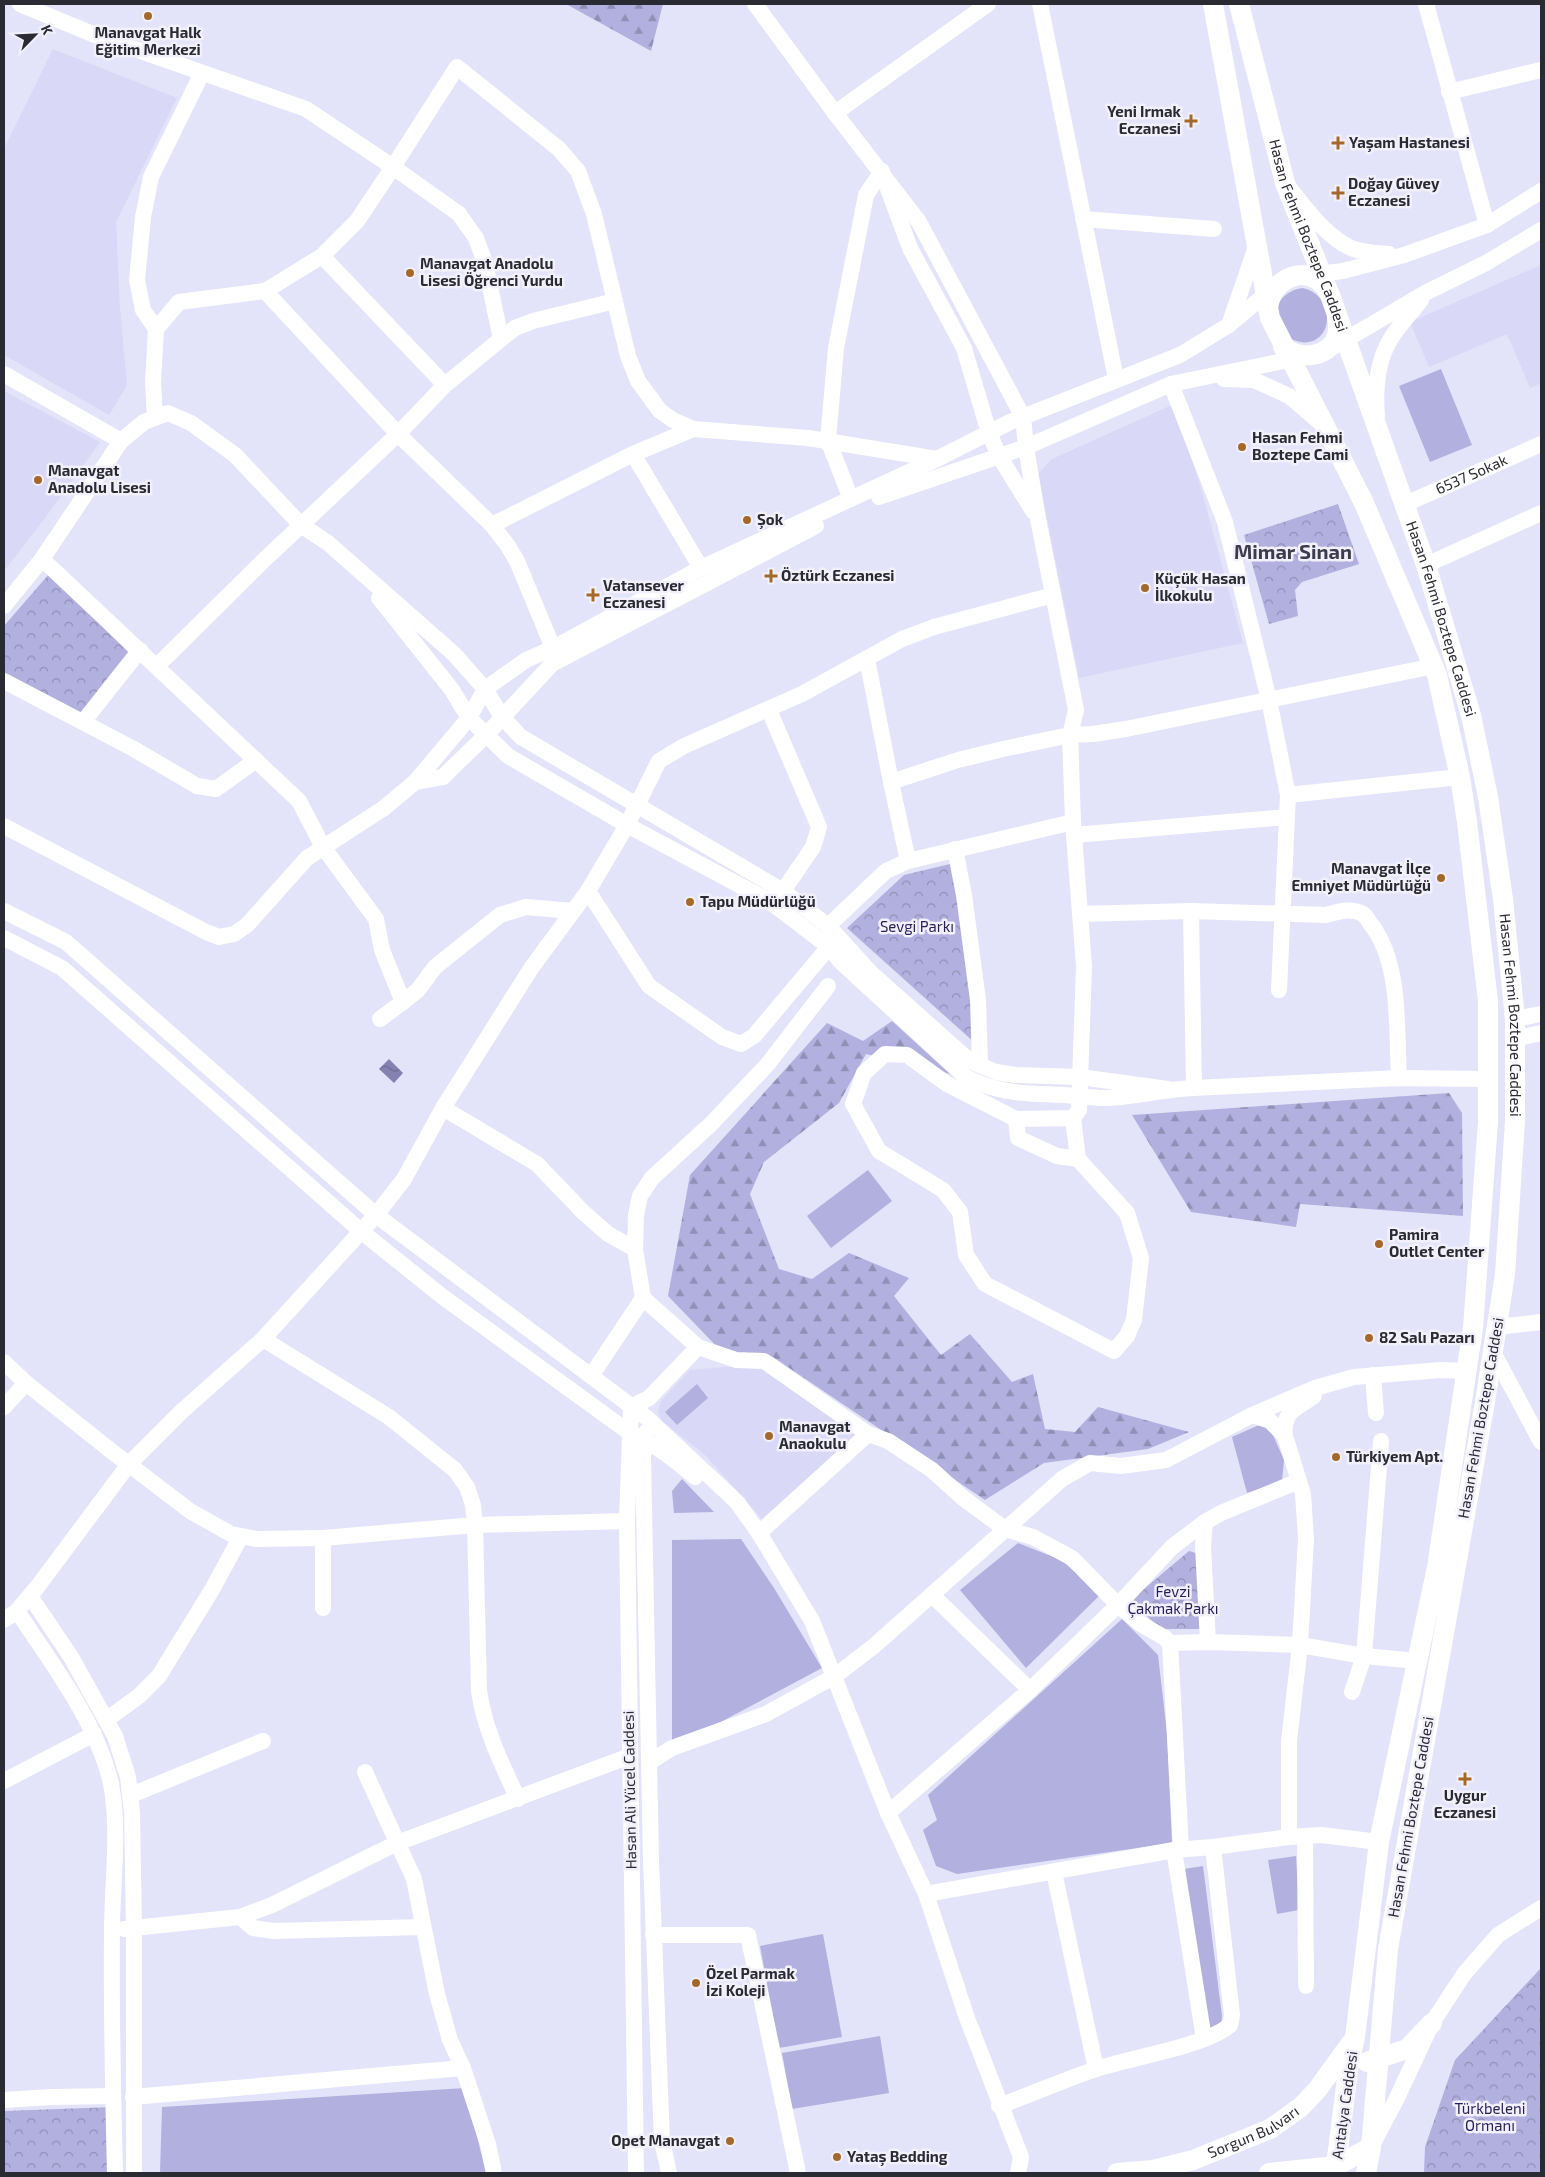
<svg xmlns="http://www.w3.org/2000/svg" width="1545" height="2177" font-family="'Exo 2',sans-serif">
<style>
.built{fill:#d9d8f7}
.green{fill:#b2b0de}
.forest{fill:url(#forest-firs)}
.park{fill:url(#park-crowns)}
.water{fill:url(#water-waves)}
.lines{fill:none;stroke-linecap:round;stroke-linejoin:round}
.minor{stroke:#fff;stroke-width:16}
.major{stroke:#fff;stroke-width:20}
.poi-dot{fill:#a4682b;stroke:#f2f1fb;stroke-width:2}
.labels{text-anchor:middle;stroke-width:5;stroke-linejoin:round;paint-order:stroke}
.poi-label{font-size:15px;font-weight:bold;fill:#2a2a33;stroke:#f2f1fb;text-anchor:start}
.street-label{font-size:15px;fill:#2a2a33;stroke:#f2f1fb}
.park-label{font-size:15px;fill:#281d57;stroke:#f2f1fb}
.district-label{font-size:20px;font-weight:bold;fill:#3d3c4e;stroke:#f2f1fb}
</style>
<defs>
<pattern id="forest-firs" width="22" height="20" patternUnits="userSpaceOnUse" patternTransform="scale(1.25)"><rect width="22" height="20" fill="#b2b0de"/><path d="M5 1l3.5 6h-7zM16 11l3.5 6h-7z" fill="#918fb5"/></pattern>
<pattern id="park-crowns" width="20" height="18" patternUnits="userSpaceOnUse" patternTransform="scale(1.25)"><rect width="20" height="18" fill="#b2b0de"/><path d="M2 6a3 3 0 1 1 6 0M12 15a3 3 0 1 1 6 0" fill="none" stroke="#918fb5"/></pattern>
<pattern id="water-waves" width="16" height="10" patternUnits="userSpaceOnUse" patternTransform="scale(1.25)"><rect width="16" height="10" fill="#8582b1"/><path d="M0 5q4-4 8 0t8 0" fill="none" stroke="#6d6b91"/></pattern>
</defs>
<rect width="100%" height="100%" fill="#e3e3fa"/>
<g class="built">
<polygon points="53,49 177,98 116,222 120,308 127,385 109,415 4,355 4,149"/>
<polygon points="1541,265 1541,383 1530,388 1507,334 1429,367 1410,322"/>
<polygon points="4,391 100,442 45,518 4,571"/>
<polygon points="1172,405 1199,481 1243,643 1079,678 1038,474 1052,459"/>
<polygon points="756,1364 863,1431 763,1520 705,1455 662,1421 658,1412 660,1402 690,1370"/>
</g>
<g class="green">
<path d="M1303,288C1342,298 1331,357 1291,339C1287,334 1282,328 1279,322C1271,304 1286,290 1303,288Z"/>
<polygon points="1441,369 1472,445 1430,462 1399,386"/>
<polygon points="868,1170 892,1201 831,1248 807,1216"/>
<polygon points="697,1384 708,1398 677,1425 665,1412"/>
<polygon points="1259,1425 1269,1426 1284,1460 1282,1481 1247,1493 1232,1437"/>
<polygon points="682,1479 714,1512 674,1513 672,1491"/>
<polygon points="741,1539 774,1588 822,1668 672,1748 672,1540"/>
<polygon points="1018,1543 1061,1560 1101,1594 1026,1668 960,1590"/>
<polygon points="1122,1619 1158,1655 1167,1733 1172,1843 957,1874 936,1866 923,1830 937,1820 928,1795"/>
<polygon points="1296,1856 1299,1910 1277,1914 1268,1860"/>
<polygon points="1203,1866 1222,2016 1221,2026 1210,2031 1184,1869"/>
<polygon points="823,1934 842,2037 779,2048 760,1946"/>
<polygon points="880,2036 889,2093 792,2109 782,2053"/>
<polygon points="465,2088 486,2173 160,2173 162,2107"/>
</g>
<g class="forest">
<polygon points="566,4 663,4 651,51"/>
<polygon points="892,1021 950,1074 866,1054 839,1103 764,1162 750,1194 779,1269 812,1279 849,1253 909,1278 894,1296 941,1355 970,1334 1012,1382 1033,1374 1045,1429 1075,1432 1098,1407 1189,1432 1148,1449 1044,1463 985,1500 773,1357 724,1354 668,1296 690,1175 827,1023 863,1041"/>
<polygon points="1449,1093 1462,1113 1463,1216 1300,1204 1296,1227 1191,1212 1132,1115"/>
</g>
<g class="park">
<polygon points="1338,504 1359,564 1302,582 1295,590 1298,616 1269,624 1244,535"/>
<polygon points="49,574 129,653 84,714 4,673 4,626"/>
<polygon points="954,863 976,1044 847,928 904,875"/>
<polygon points="1189,1551 1196,1553 1204,1629 1160,1629 1131,1600"/>
<polygon points="1541,1968 1541,2173 1424,2173 1425,2147 1455,2060"/>
<polygon points="114,2107 111,2173 4,2173 4,2111"/>
</g>
<polygon class="water" points="389,1059 403,1073 394,1083 379,1069"/>
<g class="lines">
<g class="minor">
<polyline points="20,4 95,35 306,109 393,167 457,67 559,149 578,171 594,214 628,356 638,381 660,411 673,420 693,429 808,438 937,459"/>
<polyline points="755,4 835,113 919,222 1023,417 1026,447 1038,519 1076,710 1070,735 1073,822 1084,966 1079,1110 1073,1118 1078,1159 1127,1213 1141,1258 1134,1320 1127,1336 1114,1351 985,1284 966,1255 960,1212 943,1190 879,1151 853,1104 864,1073 885,1054 907,1055 947,1084 1016,1119 1073,1118"/>
<polyline points="1040,4 1116,379"/>
<polyline points="1426,4 1487,225"/>
<polyline points="1449,92 1541,70"/>
<polyline points="835,113 988,4"/>
<polyline points="888,189 910,248 964,348 989,433 999,456 1033,511"/>
<path d="M1291,190C1307,210 1327,237 1351,248C1363,253 1376,253 1389,254"/>
<polyline points="1083,219 1214,229"/>
<polyline points="322,256 445,385"/>
<polyline points="1311,275 1343,271 1404,255 1487,225 1541,191"/>
<polyline points="265,291 398,434 492,525 508,546 517,561 553,648"/>
<polyline points="1229,325 1256,247"/>
<polyline points="156,329 143,310 137,280 143,217 151,177 202,73"/>
<polyline points="1335,346 1427,292 1486,263 1541,230"/>
<polyline points="4,374 121,441"/>
<polyline points="1224,379 1254,380 1289,396 1323,425"/>
<polyline points="1171,384 1225,522 1269,700 1288,795"/>
<path d="M1377,416C1375,392 1377,362 1390,340C1398,326 1411,313 1421,300"/>
<polyline points="155,418 153,382 156,329 179,302 265,291 322,256 357,221 393,167 459,214 476,238 485,263 501,339"/>
<polyline points="633,454 701,568"/>
<polyline points="879,497 1026,447 1171,384 1303,357"/>
<polyline points="851,499 828,440 836,348 866,195 882,171"/>
<path id="s1" d="M1403,505L1541,444"/>
<polyline points="492,525 633,454 693,429"/>
<polyline points="42,559 299,801 323,847 376,919 382,950 403,1002 418,990 435,967 500,915 526,907 573,911"/>
<polyline points="1426,565 1541,513"/>
<path d="M379,598L452,690L469,718L508,756L627,825L769,901L829,947L840,961L966,1077C1001,1095 1026,1093 1064,1095C1078,1096 1092,1098 1106,1098C1136,1097 1164,1089 1194,1088L1399,1078L1488,1079"/>
<polyline points="4,606 42,559 121,441 144,422 168,413 191,423 235,455 301,525 328,543 454,654 485,689 502,717 521,737 783,891 828,926 871,973 964,1056 975,1063 996,1072 1016,1075 1080,1077 1168,1089"/>
<polyline points="867,659 891,782 908,861"/>
<polyline points="157,666 262,562 398,434 445,385 501,339 515,328 533,321 615,301"/>
<polyline points="4,681 132,748 197,786 216,789 256,760"/>
<polyline points="769,710 819,827 813,847 783,891"/>
<polyline points="83,722 140,650"/>
<polyline points="415,782 443,777 485,736 552,664 816,526"/>
<polyline points="891,782 958,760 1003,749 1070,735 1093,734 1126,729 1434,666"/>
<polyline points="4,826 206,932 219,937 234,934 247,925 307,858 384,808 415,782 469,718 485,689 526,660 553,648 701,568 937,459 1010,422 1180,355 1229,325 1273,288"/>
<polyline points="1074,835 1287,817"/>
<polyline points="955,849 964,895 978,1000 980,1065"/>
<polyline points="4,911 66,942 376,1215 647,1418 737,1502 759,1533 812,1621 888,1813 926,1894 967,2018 1021,2157 1018,2173"/>
<polyline points="1191,911 1194,1088"/>
<path d="M1080,914L1190,911L1326,915C1338,912 1351,907 1363,914C1366,916 1368,920 1370,923C1402,963 1396,1029 1399,1078"/>
<polyline points="828,926 886,871 908,861 1073,822"/>
<path d="M4,938L62,968L362,1232L443,1297L630,1433C654,1443 675,1460 695,1477"/>
<polyline points="829,947 754,1036 741,1044 722,1037 649,986 588,891 627,825 659,761 684,746 802,694 902,639 934,627 1053,595"/>
<polyline points="1279,990 1288,795 1460,777"/>
<polyline points="380,1019 403,1002"/>
<polyline points="1515,1019 1541,1014"/>
<polyline points="1514,1039 1541,1033"/>
<polyline points="443,1108 537,1164 583,1212 608,1234 635,1249"/>
<polyline points="1016,1119 1018,1138 1057,1156 1078,1159"/>
<polyline points="1497,1327 1541,1322"/>
<path d="M263,1339L389,1417L455,1470L467,1487L473,1505L475,1525L479,1691C485,1731 501,1762 518,1799"/>
<polyline points="698,1347 736,1360 764,1361 868,1434"/>
<polyline points="1493,1352 1541,1442"/>
<polyline points="4,1362 26,1383 110,1450 190,1511 231,1534 256,1539 323,1538"/>
<polyline points="1373,1375 1376,1413"/>
<polyline points="591,1376 643,1298 635,1249 636,1215 640,1196 652,1178 711,1124 767,1065 828,986"/>
<polyline points="4,1407 26,1383"/>
<polyline points="1252,1415 1315,1388 1354,1377 1441,1370 1467,1371"/>
<polyline points="646,1432 643,1456 651,1861 662,2141 669,2173"/>
<path d="M1285,1436C1283,1410 1295,1410 1314,1396"/>
<polyline points="1205,1522 1203,1546 1208,1642"/>
<polyline points="759,1533 868,1434 888,1441 932,1470 963,1498 1005,1529 1033,1537 1072,1558 1118,1605 1141,1624 1165,1638 1170,1643 1208,1642 1300,1645 1364,1656 1417,1661"/>
<polyline points="932,1595 1030,1690"/>
<polyline points="30,1596 71,1657 115,1736 128,1777 132,1813 134,1928 134,2173"/>
<polyline points="323,1608 323,1538 475,1525 627,1521"/>
<path d="M17,1611C51,1662 98,1724 111,1784C120,1830 112,1884 112,1931C111,2012 113,2093 115,2173"/>
<polyline points="4,1620 17,1611 38,1586 129,1464 182,1411 263,1339 376,1215 404,1179 443,1108 532,967 588,891"/>
<polyline points="1170,1643 1181,1849"/>
<polyline points="1352,1692 1364,1656 1381,1441"/>
<polyline points="106,1720 139,1696 159,1676 213,1588 241,1536"/>
<polyline points="650,1762 672,1748 766,1714 835,1676 874,1646 1062,1479 1090,1463 1121,1466 1166,1460 1252,1415 1270,1421 1285,1436 1303,1494 1306,1538 1300,1645 1289,1741 1289,1837"/>
<polyline points="365,1772 414,1879 437,1994 450,2040 463,2068 488,2144 494,2173"/>
<polyline points="4,1781 94,1734"/>
<polyline points="131,1795 263,1741"/>
<polyline points="888,1813 1030,1690 1118,1605 1172,1547 1205,1522 1221,1513 1299,1481"/>
<polyline points="1305,1836 1306,1986"/>
<polyline points="1174,1850 1204,2039"/>
<polyline points="1054,1872 1096,2069"/>
<polyline points="926,1894 1174,1850 1213,1847 1289,1837 1321,1835 1379,1842"/>
<polyline points="240,1917 253,1928 273,1931 423,1927"/>
<polyline points="124,1929 240,1917 272,1905 397,1843 630,1756"/>
<polyline points="653,1935 748,1935 798,2173"/>
<polyline points="133,2097 463,2068"/>
<polyline points="4,2100 51,2097 113,2096"/>
<path d="M999,2106C1032,2094 1064,2080 1096,2069C1129,2058 1207,2046 1230,2025L1232,2015L1213,1847"/>
<polyline points="1372,2145 1396,2100 1432,2023 1464,1974 1498,1935 1541,1908"/>
<polyline points="636,2173 627,1521 631,1407 649,1398 698,1347 643,1298"/>
</g>
<g class="major">
<polyline points="1213,4 1270,318 1364,503 1437,675 1460,777 1467,822 1488,1001 1488,1122 1473,1328 1437,1567 1379,1842 1355,2037 1348,2071 1335,2173"/>
<path id="s2" d="M1239,4L1285,183L1330,295L1426,565L1471,715L1488,797L1503,899L1515,1019V1121L1505,1274L1485,1402L1388,1949L1371,2147L1366,2173"/>
<path d="M1268,309C1270,278 1309,261 1327,290"/>
<path d="M1283,347C1308,366 1345,351 1337,318"/>
<polyline points="1367,2062 1407,2049 1432,2023"/>
<path id="s3" d="M1117,2173L1153,2170L1193,2160L1270,2129L1301,2107L1317,2090L1351,2043"/>
<polyline points="1269,2173 1336,2166 1371,2147"/>
</g>
</g>
<g class="poi-dot">
<circle cx="148" cy="16" r="5"/>
<path d="M1188.5 113.5h5v5h5v5h-5v5h-5v-5h-5v-5h5z"/>
<path d="M1335.5 135.5h5v5h5v5h-5v5h-5v-5h-5v-5h5z"/>
<path d="M1335.5 185.5h5v5h5v5h-5v5h-5v-5h-5v-5h5z"/>
<circle cx="410" cy="273" r="5"/>
<circle cx="1242" cy="447" r="5"/>
<circle cx="38" cy="480" r="5"/>
<circle cx="747" cy="520" r="5"/>
<path d="M768.5 568.5h5v5h5v5h-5v5h-5v-5h-5v-5h5z"/>
<circle cx="1145" cy="588" r="5"/>
<path d="M590.5 587.5h5v5h5v5h-5v5h-5v-5h-5v-5h5z"/>
<circle cx="1441" cy="878" r="5"/>
<circle cx="690" cy="902" r="5"/>
<circle cx="1379" cy="1244" r="5"/>
<circle cx="1369" cy="1338" r="5"/>
<circle cx="769" cy="1436" r="5"/>
<circle cx="1336" cy="1457" r="5"/>
<path d="M1462.5 1771.5h5v5h5v5h-5v5h-5v-5h-5v-5h5z"/>
<circle cx="696" cy="1983" r="5"/>
<circle cx="730" cy="2141" r="5"/>
<circle cx="837" cy="2157" r="5"/>
</g>
<g class="labels">
<g class="poi-label">
<text x="148" y="38" text-anchor="middle">Manavgat Halk<tspan x="148" dy="17">Eğitim Merkezi</tspan></text>
<text x="1181" y="117" text-anchor="end">Yeni Irmak<tspan x="1181" dy="17">Eczanesi</tspan></text>
<text x="1349" y="148">Yaşam Hastanesi</text>
<text x="1348" y="189">Doğay Güvey<tspan x="1348" dy="17">Eczanesi</tspan></text>
<text x="420" y="269">Manavgat Anadolu<tspan x="420" dy="17">Lisesi Öğrenci Yurdu</tspan></text>
<text x="1252" y="443">Hasan Fehmi<tspan x="1252" dy="17">Boztepe Cami</tspan></text>
<text x="48" y="476">Manavgat<tspan x="48" dy="17">Anadolu Lisesi</tspan></text>
<text x="757" y="525">Şok</text>
<text x="781" y="581">Öztürk Eczanesi</text>
<text x="1155" y="584">Küçük Hasan<tspan x="1155" dy="17">İlkokulu</tspan></text>
<text x="603" y="591">Vatansever<tspan x="603" dy="17">Eczanesi</tspan></text>
<text x="1431" y="874" text-anchor="end">Manavgat İlçe<tspan x="1431" dy="17">Emniyet Müdürlüğü</tspan></text>
<text x="700" y="907">Tapu Müdürlüğü</text>
<text x="1389" y="1240">Pamira<tspan x="1389" dy="17">Outlet Center</tspan></text>
<text x="1379" y="1343">82 Salı Pazarı</text>
<text x="779" y="1432">Manavgat<tspan x="779" dy="17">Anaokulu</tspan></text>
<text x="1346" y="1462">Türkiyem Apt.</text>
<text x="1465" y="1801" text-anchor="middle">Uygur<tspan x="1465" dy="17">Eczanesi</tspan></text>
<text x="706" y="1979">Özel Parmak<tspan x="706" dy="17">İzi Koleji</tspan></text>
<text x="720" y="2146" text-anchor="end">Opet Manavgat</text>
<text x="847" y="2162">Yataş Bedding</text>
</g>
<g class="street-label">
<text dy="5" stroke="none"><textPath href="#s2" startOffset="242">Hasan Fehmi Boztepe Caddesi</textPath></text>
<text dy="5" stroke="none"><textPath href="#s1" startOffset="75">6537 Sokak</textPath></text>
<text dy="5" stroke="none"><textPath href="#s2" startOffset="648">Hasan Fehmi Boztepe Caddesi</textPath></text>
<text dy="5" stroke="none"><textPath href="#s2" startOffset="1052">Hasan Fehmi Boztepe Caddesi</textPath></text>
<text transform="translate(1481 1418) rotate(-80)" y="5">Hasan Fehmi Boztepe Caddesi</text>
<text transform="translate(630 1790) rotate(-91)" y="5">Hasan Ali Yücel Caddesi</text>
<text transform="translate(1411 1817) rotate(-80)" y="5">Hasan Fehmi Boztepe Caddesi</text>
<text transform="translate(1345 2105) rotate(-82)" y="5">Antalya Caddesi</text>
<text dy="5" stroke="none"><textPath href="#s3" startOffset="144">Sorgun Bulvarı</textPath></text>
</g>
<g class="park-label">
<text x="917" y="932">Sevgi Parkı</text>
<text x="1173" y="1597">Fevzi<tspan x="1173" dy="17">Çakmak Parkı</tspan></text>
<text x="1490" y="2114">Türkbeleni<tspan x="1490" dy="17">Ormanı</tspan></text>
</g>
<g class="district-label">
<text x="1293" y="559">Mimar Sinan</text>
</g>
</g>
<rect width="1545" height="2177" fill="none" stroke="#2a2a33" stroke-width="10"/>
<g transform="translate(35 35) rotate(66)" stroke="#f2f1fb" stroke-width="4" paint-order="stroke">
<path d="M0-4L9 19L0 12L-9 19Z" fill="#2a2a33"/>
<text y="-8" font-size="14" font-weight="bold" text-anchor="middle" fill="#2a2a33">K</text>
</g>
</svg>
